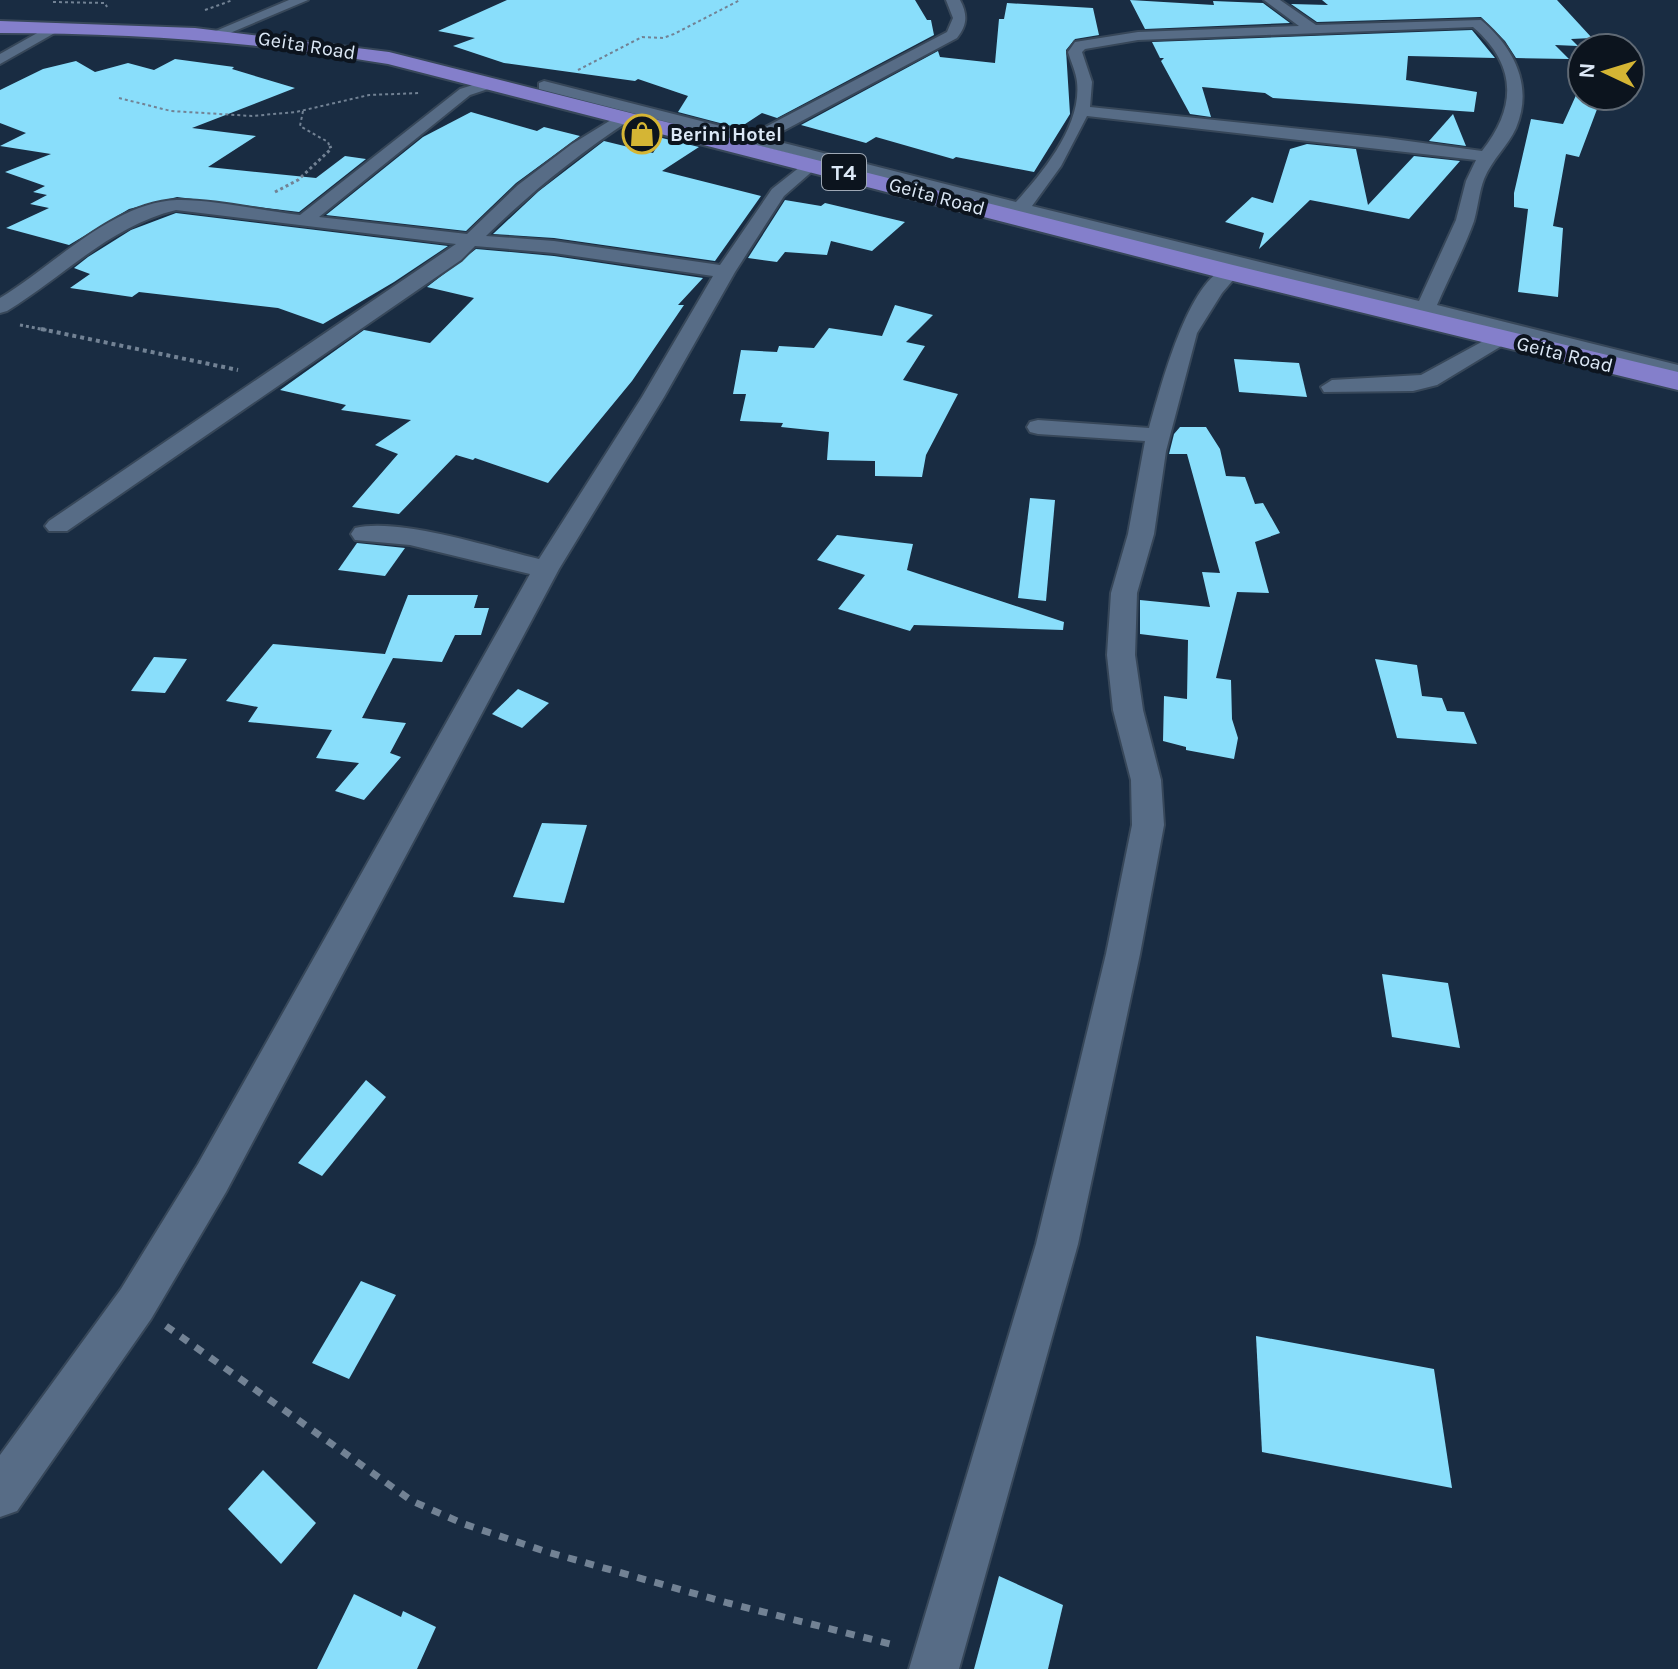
<svg xmlns="http://www.w3.org/2000/svg" width="1678" height="1669" font-family="Karla,sans-serif">
<style>
.building{fill:#89defb}
.lines{fill:none;stroke-linecap:round;stroke-linejoin:round}
.street-casing{stroke:#374759;stroke-width:4}
.highway-casing{stroke:#374759;stroke-width:4}
.path-far3{stroke:#728294;stroke-width:2;stroke-dasharray:3 3;stroke-linecap:butt}
.path-far2{stroke:#728294;stroke-width:3;stroke-dasharray:3 3;stroke-linecap:butt}
.path-far1{stroke:#728294;stroke-width:4;stroke-dasharray:4 4;stroke-linecap:butt}
.path{stroke:#728294;stroke-width:7;stroke-dasharray:9 9;stroke-linecap:butt}
.street{fill:#576c86;fill-rule:evenodd}
.highway{fill:#847fcb;fill-rule:evenodd}
.labels{text-anchor:middle;stroke-width:8;stroke-linejoin:round;paint-order:stroke}
.far-street-label{font-size:20px;fill:#dce8f6;stroke:#0c141e}
.far-poi-label{font-size:20px;font-weight:bold;fill:#dce8f6;stroke:#0c141e;text-anchor:start}
.shield{fill:#0c141e;stroke:#9ea8b5;stroke-width:2}
.shield-label{font-size:22px;font-weight:bold;fill:#dce8f6}
</style>
<rect width="100%" height="100%" fill="#192c42"/>
<g class="building">
<polygon points="507,0 915,0 927,20 931,20 934,35 777,118 762,113 739,128 678,112 688,96 638,79 635,81 504,63 453,46 475,38 438,31"/>
<polygon points="1130,0 1214,5 1213,1 1263,3 1290,23 1145,29"/>
<polygon points="1322,0 1557,0 1592,38 1571,39 1578,46 1555,45 1569,59 1516,58 1505,41 1481,17 1317,22 1291,4 1328,5"/>
<polygon points="1007,3 1093,8 1099,35 1075,39 1066,50 1070,114 1034,172 956,157 953,159 876,137 866,143 801,125 938,51 940,57 995,63 999,19 1004,19"/>
<polygon points="1472,30 1495,58 1408,56 1406,80 1477,92 1474,112 1273,98 1265,93 1202,87 1211,117 1190,114 1161,61 1164,58 1160,58 1152,42"/>
<polygon points="175,59 234,67 232,69 295,88 192,128 256,136 208,167 316,178 345,156 366,159 299,212 177,197 129,209 69,245 6,228 49,208 30,204 47,195 33,192 45,186 5,172 51,154 0,146 26,133 0,123 0,90 43,69 76,61 95,72 128,63 154,70"/>
<polygon points="1582,82 1582,96 1602,96 1579,157 1566,154 1553,226 1563,228 1558,297 1518,292 1528,209 1514,207 1514,193 1531,119 1563,124"/>
<polygon points="471,112 537,131 544,127 580,136 516,183 466,231 326,215 423,137"/>
<polygon points="1453,114 1466,146 1429,141"/>
<polygon points="662,138 699,147 662,171 761,196 715,261 554,238 493,234 539,191 604,141 653,153"/>
<polygon points="1307,144 1356,149 1368,205 1414,156 1460,161 1409,219 1310,200 1259,249 1264,233 1225,222 1252,197 1273,203 1290,149"/>
<polygon points="785,200 821,206 825,203 905,222 872,251 831,241 827,255 785,252 777,262 748,258"/>
<polygon points="176,213 448,246 394,282 323,324 278,308 139,292 132,297 70,288 90,274 74,268 88,257 131,230"/>
<polygon points="476,249 554,256 703,278 678,305 684,305 632,381 548,483 475,458 473,460 456,455 399,514 352,507 398,454 375,445 411,420 341,410 346,405 280,390 364,330 430,343 474,298 427,287"/>
<polygon points="895,305 933,315 906,342 925,346 903,380 958,394 926,455 922,477 875,476 875,461 827,460 829,432 781,427 783,423 740,421 746,394 733,394 741,350 777,352 779,346 814,348 829,328 882,336"/>
<polygon points="1234,359 1299,363 1307,397 1239,392"/>
<polygon points="1180,427 1206,427 1220,449 1226,476 1245,477 1255,504 1263,503 1280,533 1255,542 1269,593 1237,592 1216,678 1231,680 1232,719 1238,738 1234,759 1186,750 1186,747 1163,741 1164,696 1187,699 1188,640 1140,634 1140,600 1210,607 1202,572 1220,573 1187,454 1169,454 1174,434"/>
<polygon points="1030,498 1055,500 1046,601 1018,598"/>
<polygon points="837,535 913,544 907,570 1064,622 1063,630 914,625 910,631 838,609 865,575 817,560"/>
<polygon points="357,543 405,548 385,576 338,570"/>
<polygon points="408,595 478,595 474,608 489,608 481,635 455,635 442,662 393,658 362,718 406,723 390,753 401,757 364,800 335,791 359,763 316,758 332,730 248,722 258,707 226,701 273,644 385,654"/>
<polygon points="154,657 187,659 165,693 131,691"/>
<polygon points="1375,659 1417,665 1422,696 1442,698 1447,711 1464,712 1477,744 1397,738"/>
<polygon points="518,689 549,703 522,728 492,714"/>
<polygon points="542,823 587,825 564,903 513,897"/>
<polygon points="1382,974 1448,983 1460,1048 1392,1037"/>
<polygon points="366,1080 386,1097 322,1176 298,1163"/>
<polygon points="361,1281 396,1295 349,1379 312,1363"/>
<polygon points="1256,1336 1434,1369 1452,1488 1262,1452"/>
<polygon points="263,1470 316,1523 281,1564 228,1509"/>
<polygon points="999,1576 1063,1605 1048,1669 974,1669"/>
<polygon points="354,1594 401,1617 403,1611 436,1627 417,1669 317,1669"/>
</g>
<g class="lines">
<defs>
<g id="street">
<polygon points="289,0 308,0 223,36 211,33"/>
<path d="M946,0H960C968,15 967,25 957,38L768,139L1016,202C1043,172 1082,125 1077,82C1076,72 1071,62 1068,52L1075,42L1138,32L1299,26L1264,0H1280L1316,25L1481,20C1513,47 1534,85 1516,128C1508,146 1492,159 1484,179C1479,192 1478,207 1474,221C1464,249 1449,277 1437,305L1678,365V377L1510,335L1508,342L1437,385L1413,391L1324,392L1321,387L1332,380L1421,375L1498,333L816,161V168L784,196L735,272L664,397L559,569L226,1192L151,1319L17,1511L0,1517V1455L121,1289L198,1164L530,574L410,545L355,540L351,534L355,528C399,517 493,548 539,559L642,397L713,276L554,253L475,246L461,260L67,531H49L45,526L49,521L456,244L176,210C110,226 63,277 7,311L0,313V298C52,267 113,202 177,200C211,199 264,211 300,215L460,89L492,79L497,80V86L470,95L319,217L467,234L518,185L572,144L624,112L630,114V120C577,155 531,192 486,236L554,241L720,265L772,189L810,159L539,89V83L544,81L752,134L947,32L953,18ZM1473,27C1517,65 1517,107 1482,151L1386,138L1090,107L1092,82L1082,52L1085,49L1138,40ZM1087,116L1476,160L1466,181L1456,220L1419,301L1032,206L1061,166Z"/>
<polygon points="55,23 67,26 0,64 0,54"/>
<path d="M1230,266L1240,272L1222,293L1197,333L1166,451L1154,534L1137,593L1135,655L1143,710L1161,780L1164,825L1140,954L1078,1244L959,1669H909L1036,1244L1106,954L1132,825L1131,780L1113,710L1107,655L1111,593L1128,534L1145,441L1038,434L1030,432L1027,427L1030,422L1038,420L1149,428C1160,390 1188,277 1230,266Z"/>
</g>
<path id="highway" d="M0,21L195,28L389,52L1233,265L1678,372V390L1221,278L388,64C259,42 131,33 0,33Z"/>
</defs>
<use href="#street" class="street-casing"/>
<use href="#highway" class="highway-casing"/>
<g class="path-far3">
<polyline points="53,2 105,3 107,7"/>
<polyline points="205,10 233,0"/>
<polyline points="578,70 642,37 663,38 674,34 740,0"/>
<polyline points="119,98 171,111 252,116 296,112 369,95 420,93"/>
<polyline points="303,111 300,126 328,142 330,148"/>
</g>
<g class="path-far2">
<polyline points="275,192 298,180 331,149 330,146"/>
<polyline points="20,325 51,331"/>
</g>
<polyline class="path-far1" points="41,329 238,370"/>
<polyline class="path" points="166,1326 412,1501 464,1524 544,1551 728,1603 898,1646"/>
<use href="#street" class="street"/>
<use href="#highway" class="highway"/>
</g>
<defs>
<symbol id="shop-ring" viewBox="-11 -11 22 22"><circle r="9.5" fill="#0c141e" stroke="#d5b534" stroke-width="1.5"/><path d="M-5-2.5h2.3a2.7 3.5 0 0 1 5.4 0H5L5.5 6h-11ZM-1.5-2.5h3a1.5 2.3 0 0 0-3 0Z" fill="#d5b534"/></symbol>
</defs>
<g fill-rule="evenodd">
<use href="#shop-ring" x="620" y="112" width="44" height="44"/>
</g>
<g class="labels">
<g class="far-street-label">
<text transform="translate(307 45) rotate(9)" y="7">Geita Road</text>
<text transform="translate(937 196) rotate(15)" y="7">Geita Road</text>
<text transform="translate(1565 354) rotate(14)" y="7">Geita Road</text>
</g>
<g class="far-poi-label">
<text x="670" y="141">Berini Hotel</text>
</g>
<rect class="shield" x="822" y="154" width="44" height="36" rx="6"/>
<g class="shield-label">
<text x="844" y="180">T4</text>
</g>
</g>
<g transform="translate(1606 72) rotate(274)"><circle r="38" fill="#0c141e" stroke="#5f6974" stroke-width="2"/>
<path d="M0-6L14 30L0 20L-14 30Z" fill="#d5b534"/>
<text y="-12" font-size="22" font-weight="bold" text-anchor="middle" fill="#dce8f6">N</text>
</g>
</svg>
